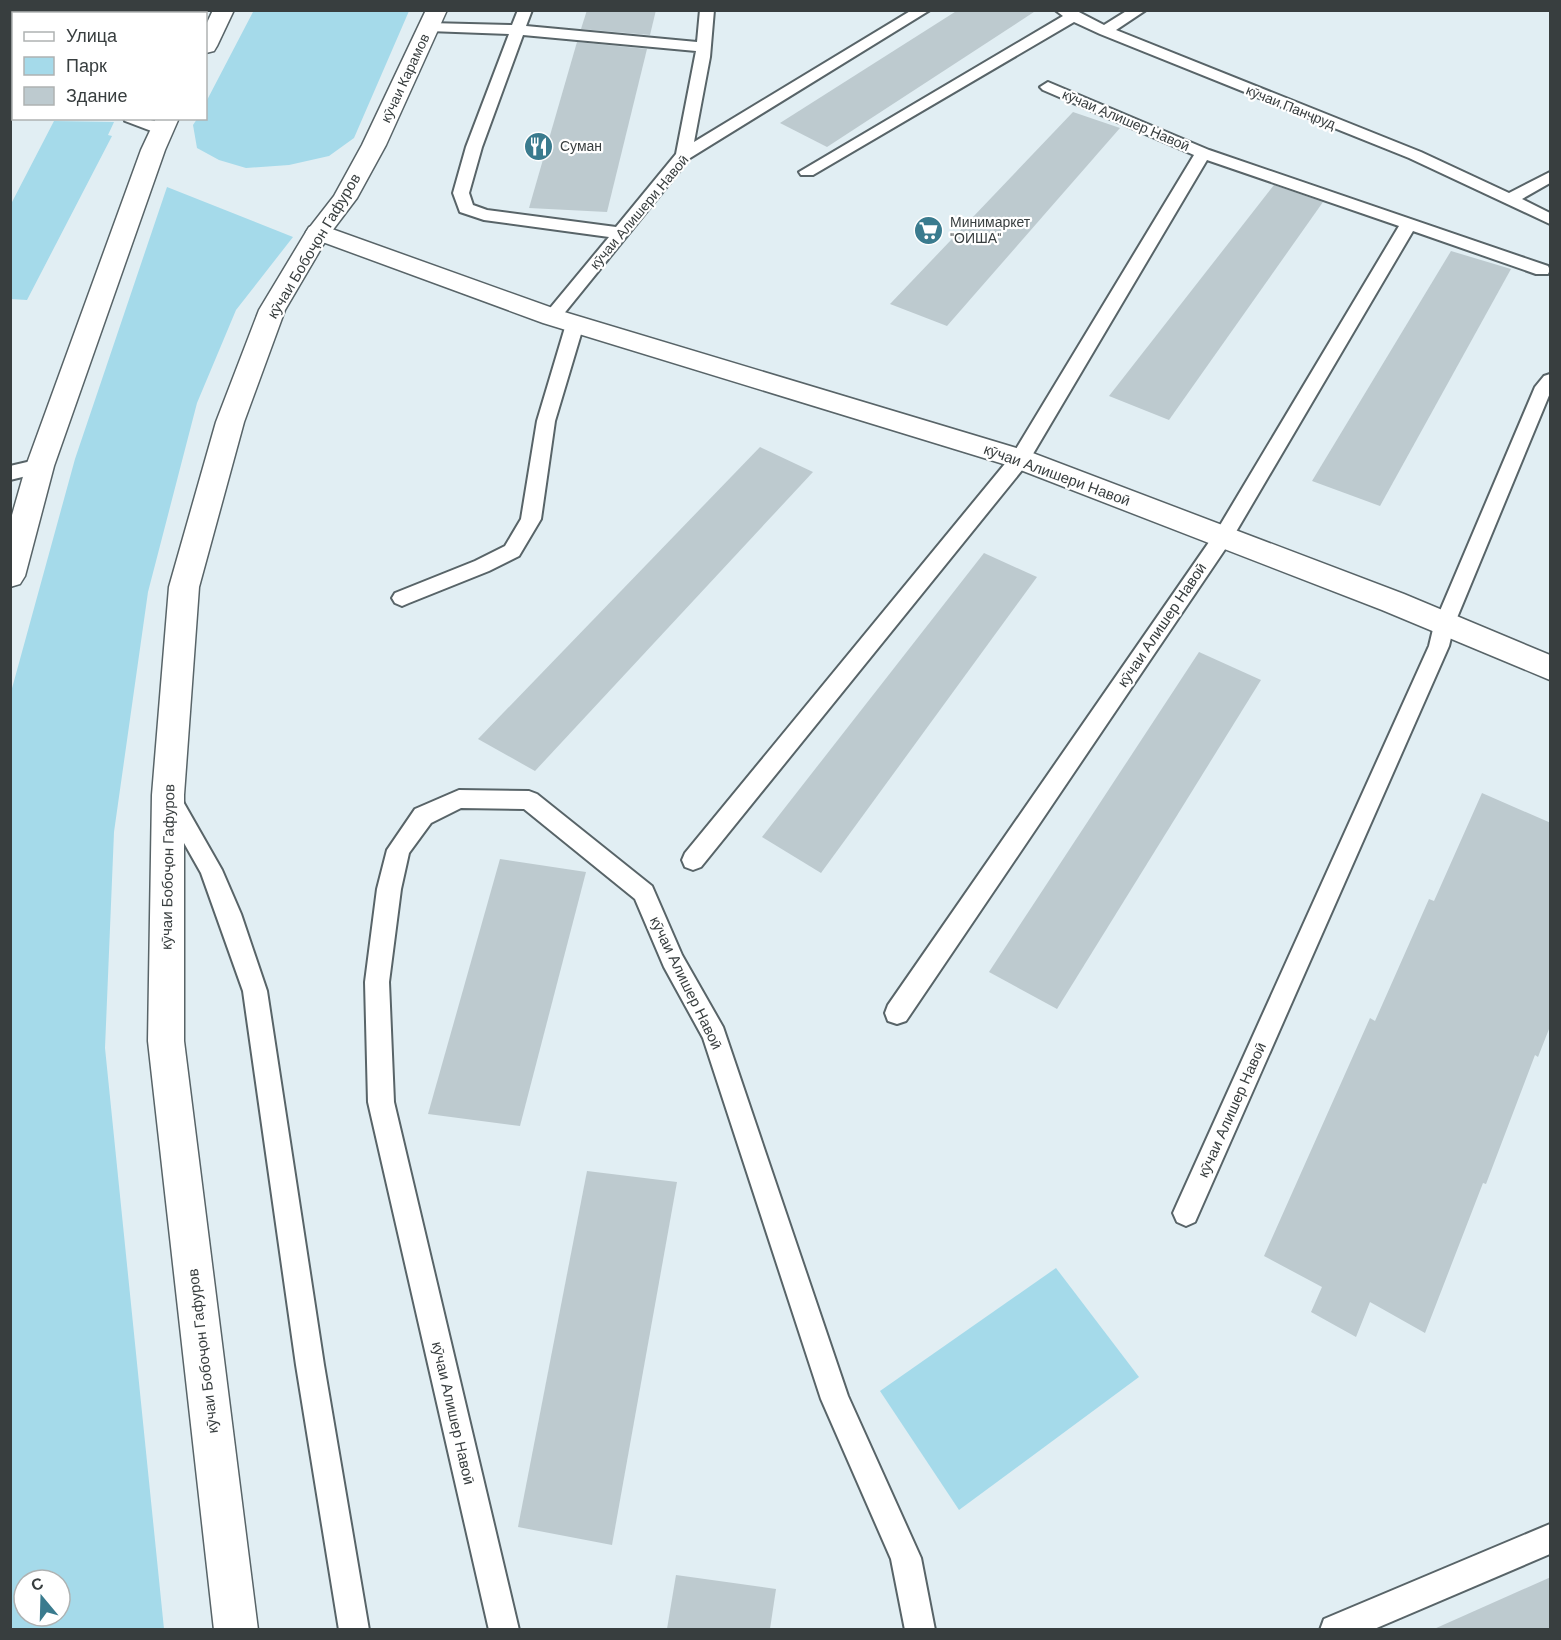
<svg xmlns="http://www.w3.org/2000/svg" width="1561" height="1640" font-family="'DM Sans',sans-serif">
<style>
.green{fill:#a5daea;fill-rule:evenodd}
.building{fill:#bdcacf}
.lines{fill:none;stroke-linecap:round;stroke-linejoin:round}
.service-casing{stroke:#586468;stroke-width:4}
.tertiary-casing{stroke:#586468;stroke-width:3}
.secondary-casing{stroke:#586468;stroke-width:3}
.service{fill:#fff;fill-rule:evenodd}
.tertiary{fill:#fff;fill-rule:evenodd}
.secondary{fill:#fff;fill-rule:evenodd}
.labels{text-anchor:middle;stroke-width:4.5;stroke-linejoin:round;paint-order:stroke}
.far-street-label{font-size:14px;fill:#383e3f;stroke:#fff}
.far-poi-label{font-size:14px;fill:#383e3f;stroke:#fff;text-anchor:start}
.street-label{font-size:15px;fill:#383e3f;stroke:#fff}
</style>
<rect width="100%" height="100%" fill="#e1eef3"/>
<g class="green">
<polygon points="11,10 188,10 188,11 187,14 14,14 13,63 11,62"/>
<polygon points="254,10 409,11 354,138 329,156 289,165 246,168 219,160 197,148 193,125 197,119 206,118 206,102"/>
<polygon points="54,121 114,122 108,135 112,136 27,300 11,299 11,204"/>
<path d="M167,187L293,237L236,310L197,403L148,592L114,832L105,1048L164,1629H11V692L75,459ZM24,1580H60V1616H24Z"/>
<polygon points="1056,1268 1139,1377 959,1510 880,1391"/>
</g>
<g class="building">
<polygon points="587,10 656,10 650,35 581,29"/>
<polygon points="958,10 1037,10 827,147 780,123"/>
<polygon points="577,42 647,49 607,212 529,208"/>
<polygon points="1073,112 1120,128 947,326 890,304"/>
<polygon points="1274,185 1323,202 1169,420 1109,396"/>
<polygon points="1451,251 1511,269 1380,506 1312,481"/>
<polygon points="760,447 813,472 535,771 478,739"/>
<polygon points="984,553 1037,577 821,873 762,837"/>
<polygon points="1199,652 1261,680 1057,1009 989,972"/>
<polygon points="1482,793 1551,823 1551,1024 1538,1057 1535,1055 1486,1184 1483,1183 1425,1333 1370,1302 1356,1337 1311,1312 1322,1287 1264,1256 1370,1018 1375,1021 1429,899 1434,901"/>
<polygon points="500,859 586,872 520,1126 428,1114"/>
<polygon points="587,1171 677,1182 612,1545 518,1527"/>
<polygon points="676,1575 776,1589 770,1629 667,1629"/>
<polygon points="1551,1577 1551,1629 1434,1629"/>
</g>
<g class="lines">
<defs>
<g id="service">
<path d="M518,10H532L526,26L697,42L700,10H714L710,57L694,142L912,10H930L690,158L558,321H546L543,317L546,313L609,237L484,220L460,212L453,193L466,147L509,34L429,31L422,27L429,23L512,25ZM523,35L696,51L676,154L616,227L487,210L473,205L469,193L482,147Z"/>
<polygon points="1055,10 1075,10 1104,25 1128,10 1146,10 1116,30 1421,152 1509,193 1550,172 1550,183 1522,199 1550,213 1550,224 1409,158 1100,34 1074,22 813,175 801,175 799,172 1063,16"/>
<rect x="10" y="71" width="4" height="9"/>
<polygon points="1048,82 1209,150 1548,266 1550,270 1548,274 1536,274 1413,231 1230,542 906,1021 897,1024 888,1021 885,1013 888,1005 1216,532 1399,226 1207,160 1027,464 701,867 693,870 685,867 682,860 685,853 1013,454 1194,155 1043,90 1040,87"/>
<path d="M124,118C139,118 159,118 170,130L162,135L125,121Z"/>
<polygon points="575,318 581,320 584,324 555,421 541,519 519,556 489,571 409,603 402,606 395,603 392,598 395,593 475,561 505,546 521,519 537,421 566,324 569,320"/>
<polygon points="1550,374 1550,393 1454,625 1449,646 1195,1222 1186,1226 1177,1222 1173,1213 1177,1204 1429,646 1434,625 1535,387 1544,376"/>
<polygon points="40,459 47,461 50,466 47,471 10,480 10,466"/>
<polygon points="169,788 177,791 222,870 241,914 267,991 324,1365 369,1630 339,1630 296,1365 243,991 201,873 158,797 161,791"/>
<polygon points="459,790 529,791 537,794 652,886 682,955 723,1027 848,1396 921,1558 935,1630 905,1630 891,1559 821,1399 703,1038 664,967 635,899 524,809 461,808 431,823 409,853 401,889 389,982 394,1102 519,1630 489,1630 368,1102 365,982 377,889 387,850 415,809"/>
<polygon points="1550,1524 1550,1554 1372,1630 1320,1630 1324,1619"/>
</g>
<polygon id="tertiary" points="318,224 561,311 1030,452 1404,594 1550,655 1550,680 1382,610 1010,466 543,323 309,237 306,232 309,227"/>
<g id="secondary">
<polygon points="213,10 234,10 217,46 214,51 206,53 206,25"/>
<polygon points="426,10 447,10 386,145 357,198 329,235 285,310 244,422 199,587 184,795 184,1041 258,1630 214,1630 148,1041 152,795 169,587 216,422 259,310 306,232 334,196 362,145"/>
<polygon points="156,118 179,118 165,150 54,466 25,576 20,584 10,587 10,522 26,466 141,150"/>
</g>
</defs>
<use href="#service" class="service-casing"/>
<use href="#tertiary" class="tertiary-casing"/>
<use href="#secondary" class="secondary-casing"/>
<use href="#service" class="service"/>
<use href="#tertiary" class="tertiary"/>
<use href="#secondary" class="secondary"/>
</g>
<defs>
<symbol id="restaurant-disc" viewBox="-11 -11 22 22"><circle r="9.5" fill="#3a7b8e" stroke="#fff"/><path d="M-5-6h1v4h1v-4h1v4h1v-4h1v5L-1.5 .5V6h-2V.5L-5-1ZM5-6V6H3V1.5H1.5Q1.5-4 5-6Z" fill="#fff"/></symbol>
<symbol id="supermarket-disc" viewBox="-11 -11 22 22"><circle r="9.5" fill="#3a7b8e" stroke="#fff"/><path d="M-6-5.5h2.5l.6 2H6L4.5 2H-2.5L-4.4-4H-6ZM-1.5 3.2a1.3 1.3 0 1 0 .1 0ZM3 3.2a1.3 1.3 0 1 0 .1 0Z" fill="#fff"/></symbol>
</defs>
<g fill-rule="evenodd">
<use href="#restaurant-disc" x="522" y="130" width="33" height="33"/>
<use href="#supermarket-disc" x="912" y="214" width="33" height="33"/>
</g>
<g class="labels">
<g class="far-street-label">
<text transform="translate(405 78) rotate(-65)" y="5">кӯчаи Карамов</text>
<text transform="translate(1291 107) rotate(22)" y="5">кӯчаи Панҷруд</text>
<text transform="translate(1126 120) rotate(23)" y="5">кӯчаи Алишер Навоӣ</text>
<text transform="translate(639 212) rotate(-50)" y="5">кӯчаи Алишери Навоӣ</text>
</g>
<g class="far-poi-label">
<text x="560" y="151">Суман</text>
<text x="950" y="227">Минимаркет<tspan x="950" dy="16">"ОИША"</tspan></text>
</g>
<g class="street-label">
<text transform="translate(314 246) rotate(-59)" y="5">кӯчаи Бобоҷон Гафуров</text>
<text transform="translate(1057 475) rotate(20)" y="5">кӯчаи Алишери Навоӣ</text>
<text transform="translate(1162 625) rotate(-56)" y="5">кӯчаи Алишер Навоӣ</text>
<text transform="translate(168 867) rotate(-89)" y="5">кӯчаи Бобоҷон Гафуров</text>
<text transform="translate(686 983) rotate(64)" y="5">кӯчаи Алишер Навоӣ</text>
<text transform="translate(1232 1110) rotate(-66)" y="5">кӯчаи Алишер Навоӣ</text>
<text transform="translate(203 1351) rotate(-97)" y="5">кӯчаи Бобоҷон Гафуров</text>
<text transform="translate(453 1413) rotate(77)" y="5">кӯчаи Алишер Навоӣ</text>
</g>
</g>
<rect width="1561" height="1640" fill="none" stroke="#383e3f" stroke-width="24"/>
<rect x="12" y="12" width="195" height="108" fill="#ffffff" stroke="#afb2b2" stroke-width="1.5"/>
<rect x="24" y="32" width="30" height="9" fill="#ffffff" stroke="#afb2b2" stroke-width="1.5"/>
<text x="66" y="42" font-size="18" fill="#383e3f">Улица</text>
<rect x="24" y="57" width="30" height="18" fill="#a5daea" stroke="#afb2b2" stroke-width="1.5"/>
<text x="66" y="72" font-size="18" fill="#383e3f">Парк</text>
<rect x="24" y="87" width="30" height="18" fill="#bdcacf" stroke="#afb2b2" stroke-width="1.5"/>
<text x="66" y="102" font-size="18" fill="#383e3f">Здание</text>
<g transform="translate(42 1598) rotate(341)"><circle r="28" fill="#ffffff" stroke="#afb2b2" stroke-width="1.5"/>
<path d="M0-4.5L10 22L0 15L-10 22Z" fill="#3a7b8e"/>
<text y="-9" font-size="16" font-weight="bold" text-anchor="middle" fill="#383e3f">С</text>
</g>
</svg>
